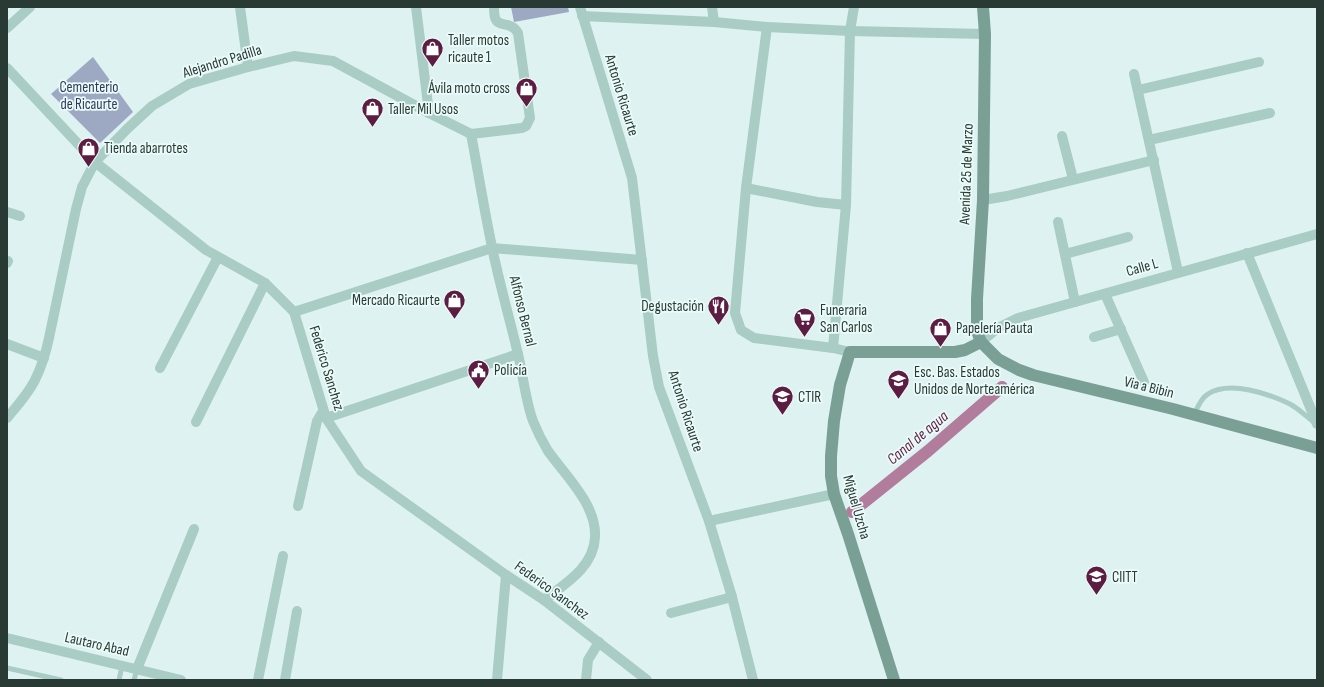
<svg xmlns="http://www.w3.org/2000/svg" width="1324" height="687" font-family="'Sofia Sans Condensed',sans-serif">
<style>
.green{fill:#9da9c3}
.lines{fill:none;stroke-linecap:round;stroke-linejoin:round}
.canal{stroke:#b27c9d;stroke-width:12}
.lane{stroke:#a9ccc5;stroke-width:5}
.street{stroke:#a9ccc5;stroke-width:10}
.secondary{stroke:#7aa095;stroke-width:12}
.labels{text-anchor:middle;stroke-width:3.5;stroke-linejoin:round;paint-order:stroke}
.poi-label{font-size:15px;fill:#293934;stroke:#ebfbf9;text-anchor:start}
.street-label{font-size:15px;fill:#293934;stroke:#ebfbf9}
.park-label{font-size:15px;fill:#2c3959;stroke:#ebfbf9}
.water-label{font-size:16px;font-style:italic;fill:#5d1d42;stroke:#ebfbf9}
</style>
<rect width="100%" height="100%" fill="#def3f1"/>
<g class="green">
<polygon points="511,7 568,7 569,12 514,22"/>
<polygon points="93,57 133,112 100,143 51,94"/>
</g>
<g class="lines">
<polyline class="canal" points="852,512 928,451 1002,387"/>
<g class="lane">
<path d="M1194,415C1197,408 1201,398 1208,394C1230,380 1269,394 1290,404C1299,409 1307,417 1315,423"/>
<polyline points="7,668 61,680"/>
<polyline points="119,680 122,666"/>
<polyline points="134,680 137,669"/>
</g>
<g class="street">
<polyline points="240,7 248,67"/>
<polyline points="416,7 429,113"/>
<polyline points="580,7 632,178 653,356 659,387 709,521 732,597 753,680"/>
<polyline points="712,7 714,22"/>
<polyline points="582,16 714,22 767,27 850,31 985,34"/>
<polyline points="767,27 746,188 735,313 741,330 754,338 833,348 850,352"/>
<polyline points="7,28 30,7"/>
<polyline points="7,68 95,162 206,250 265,283 294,312 326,418 361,471 506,575 544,600 647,680"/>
<polyline points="1134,74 1178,272"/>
<polyline points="1138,90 1259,62"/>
<path d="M471,134L522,128L526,126L530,118L518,33C511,21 500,27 496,20C494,17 494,11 494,7"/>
<polyline points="1062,136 1073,179"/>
<polyline points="1149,140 1270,113"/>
<polyline points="746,188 817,202 846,205"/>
<polyline points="983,200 1007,196 1154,160"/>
<polyline points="7,212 20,216"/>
<polyline points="1058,222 1075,302"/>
<polyline points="1247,253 1317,424"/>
<polyline points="1065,254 1128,237"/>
<polyline points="7,263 8,261"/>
<polyline points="1105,294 1144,382"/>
<polyline points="294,312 492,248 642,260"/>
<polyline points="1094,337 1121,329"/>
<polyline points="981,342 998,328 1018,318 1317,234"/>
<polyline points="7,344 44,358"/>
<polyline points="833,348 846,205 850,31 854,7"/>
<polyline points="160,368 218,257"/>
<path d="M7,418C17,406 28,394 35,380C42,366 46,352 49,338L76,209L82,187L95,162L127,129L152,106L189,84L248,67L294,56L333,61L429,113L471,134C478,171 484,209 492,247C499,282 509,316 517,350C523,373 525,399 533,421C537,431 542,441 548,451C565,475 597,505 595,537C594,567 565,584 544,600"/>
<polyline points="326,418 518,354"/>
<polyline points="196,422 265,283"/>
<polyline points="298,506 317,421 323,411"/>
<polyline points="709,521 834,494"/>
<polyline points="671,613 732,597"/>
<polyline points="7,638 181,680"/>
<polyline points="137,669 194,529"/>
<polyline points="258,680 283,556"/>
<polyline points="285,680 297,611"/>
<polyline points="497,680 506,575"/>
<polyline points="586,680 588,660 599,642"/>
</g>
<g class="secondary">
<polyline points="983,7 985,34 983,200 977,299 977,331 981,342 998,359 1019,370 1033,375 1173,409 1317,448"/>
<polyline points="894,680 848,534 834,494 831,476 831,456 834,421 840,385 850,352 955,352 965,350 981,342"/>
</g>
</g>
<defs>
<symbol id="shop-pin" viewBox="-11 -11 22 30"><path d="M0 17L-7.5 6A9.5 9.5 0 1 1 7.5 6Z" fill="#5d1d42" stroke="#ebfbf9"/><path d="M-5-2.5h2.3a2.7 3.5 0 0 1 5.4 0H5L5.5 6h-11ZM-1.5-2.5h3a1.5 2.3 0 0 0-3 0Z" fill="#fff"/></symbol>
<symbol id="restaurant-pin" viewBox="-11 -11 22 30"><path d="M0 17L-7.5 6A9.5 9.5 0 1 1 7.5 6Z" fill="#5d1d42" stroke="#ebfbf9"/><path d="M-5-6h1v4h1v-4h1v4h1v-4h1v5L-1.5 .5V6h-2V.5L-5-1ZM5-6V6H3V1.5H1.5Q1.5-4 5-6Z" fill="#fff"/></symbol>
<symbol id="supermarket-pin" viewBox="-11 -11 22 30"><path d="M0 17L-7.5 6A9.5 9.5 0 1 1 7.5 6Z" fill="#5d1d42" stroke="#ebfbf9"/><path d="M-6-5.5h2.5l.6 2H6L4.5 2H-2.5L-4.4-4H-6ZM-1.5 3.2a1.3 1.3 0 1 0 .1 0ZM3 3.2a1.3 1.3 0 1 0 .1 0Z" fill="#fff"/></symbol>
<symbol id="civic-pin" viewBox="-11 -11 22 30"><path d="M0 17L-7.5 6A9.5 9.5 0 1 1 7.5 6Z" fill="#5d1d42" stroke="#ebfbf9"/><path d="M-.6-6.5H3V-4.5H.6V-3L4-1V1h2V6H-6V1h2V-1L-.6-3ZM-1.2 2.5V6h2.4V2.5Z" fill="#fff"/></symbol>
<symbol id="school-pin" viewBox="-11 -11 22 30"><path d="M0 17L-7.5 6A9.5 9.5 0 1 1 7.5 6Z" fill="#5d1d42" stroke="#ebfbf9"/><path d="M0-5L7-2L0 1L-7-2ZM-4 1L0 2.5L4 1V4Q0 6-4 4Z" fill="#fff"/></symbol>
<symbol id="university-pin" viewBox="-11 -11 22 30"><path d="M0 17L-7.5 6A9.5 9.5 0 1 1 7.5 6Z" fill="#5d1d42" stroke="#ebfbf9"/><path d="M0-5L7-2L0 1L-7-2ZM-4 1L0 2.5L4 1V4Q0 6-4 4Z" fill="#fff"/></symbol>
</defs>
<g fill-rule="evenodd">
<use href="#shop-pin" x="420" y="36" width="25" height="34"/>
<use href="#shop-pin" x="514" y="76" width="25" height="34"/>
<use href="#shop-pin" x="360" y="96" width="25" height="34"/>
<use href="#shop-pin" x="76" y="136" width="25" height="34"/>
<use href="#shop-pin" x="442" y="288" width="25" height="34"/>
<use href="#restaurant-pin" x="706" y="294" width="25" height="34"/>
<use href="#supermarket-pin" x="792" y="306" width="25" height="34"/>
<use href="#shop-pin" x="928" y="316" width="25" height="34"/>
<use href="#civic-pin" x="466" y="358" width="25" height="34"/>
<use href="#school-pin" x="886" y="368" width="25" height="34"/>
<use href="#school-pin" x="770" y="384" width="25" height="34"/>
<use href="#university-pin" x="1084" y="564" width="25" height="34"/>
</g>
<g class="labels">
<g class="poi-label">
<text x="448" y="45">Taller motos<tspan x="448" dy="17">ricaute 1</tspan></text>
<text x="510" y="93" text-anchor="end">Ávila moto cross</text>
<text x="388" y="114">Taller Mil Usos</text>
<text x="104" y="153">Tienda abarrotes</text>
<text x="440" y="305" text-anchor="end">Mercado Ricaurte</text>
<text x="704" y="311" text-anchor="end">Degustación</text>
<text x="820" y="315">Funeraria<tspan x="820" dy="17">San Carlos</tspan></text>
<text x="956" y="333">Papelería Pauta</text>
<text x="494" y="375">Policía</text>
<text x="914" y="377">Esc. Bas. Estados<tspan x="914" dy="17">Unidos de Norteamérica</tspan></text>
<text x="798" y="402">CTIR</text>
<text x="1112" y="582">CIITT</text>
</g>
<g class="street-label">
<text transform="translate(222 61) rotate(-17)" y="5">Alejandro Padilla</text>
<text transform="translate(622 95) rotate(73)" y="5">Antonio Ricaurte</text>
<text transform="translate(966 174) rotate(-88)" y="5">Avenida 25 de Marzo</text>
<text transform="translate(1142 267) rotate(-16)" y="5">Calle L</text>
<text transform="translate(523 311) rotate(76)" y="5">Alfonso Bernal</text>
<text transform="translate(327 368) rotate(73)" y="5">Federico Sanchez</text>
<text transform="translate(1149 387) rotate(14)" y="5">Via a Bibin</text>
<text transform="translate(686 411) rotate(72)" y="5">Antonio Ricaurte</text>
<text transform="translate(857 507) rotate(74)" y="5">Miguel Uzcha</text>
<text transform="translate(552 590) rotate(36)" y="5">Federico Sanchez</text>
<text transform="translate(97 644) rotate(13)" y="5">Lautaro Abad</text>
</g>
<g class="park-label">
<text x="89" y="92">Cementerio<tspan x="89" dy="17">de Ricaurte</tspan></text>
</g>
<g class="water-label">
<text transform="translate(917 437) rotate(-40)" y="6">Canal de agua</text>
</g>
</g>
<rect width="1324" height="687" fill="none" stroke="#293934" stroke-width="16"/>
</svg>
